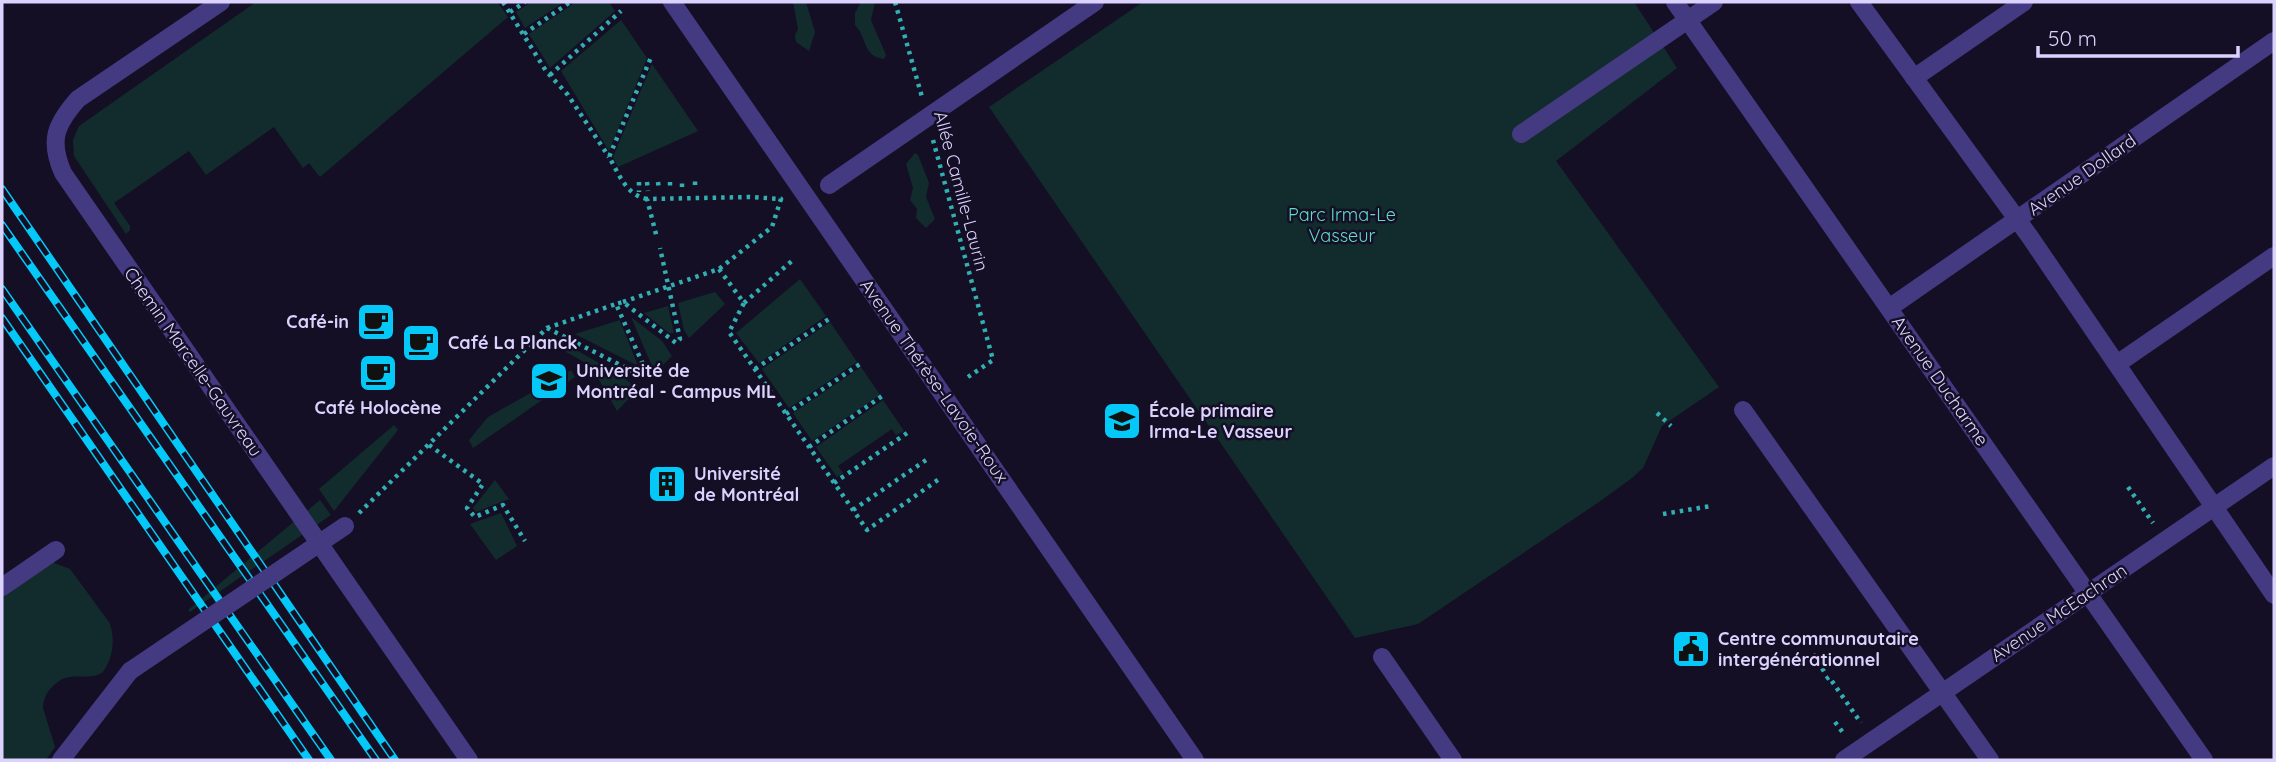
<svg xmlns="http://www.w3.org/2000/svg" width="2276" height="762" font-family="Quicksand,sans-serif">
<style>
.green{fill:#122c2d}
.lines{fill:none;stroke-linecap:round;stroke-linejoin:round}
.path{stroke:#31afb3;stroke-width:4.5;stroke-dasharray:3.5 5;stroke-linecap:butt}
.minor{stroke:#443a82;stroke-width:18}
.rail-casing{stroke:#04c9f8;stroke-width:8}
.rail{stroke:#140f24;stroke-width:5;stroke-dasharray:16;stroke-linecap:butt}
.minor-bridge{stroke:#443a82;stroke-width:18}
.labels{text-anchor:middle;stroke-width:5;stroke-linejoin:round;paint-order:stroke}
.street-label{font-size:18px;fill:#dbd2fe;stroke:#140f24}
.park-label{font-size:18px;fill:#5fddc9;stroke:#140f24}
.poi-label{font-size:18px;font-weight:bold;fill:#dbd2fe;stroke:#140f24;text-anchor:start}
</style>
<rect width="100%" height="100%" fill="#140f24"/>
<g class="green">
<polygon points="256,2 497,2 508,17 320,177 309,163 303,168 274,127 206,175 189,151 114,203 130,226 130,230 126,234 74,156 73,140 79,126"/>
<polygon points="531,2 564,2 525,28 516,12"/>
<polygon points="576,2 609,2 615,11 550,68 529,34"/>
<polygon points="793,2 806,2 815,32 809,51 796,42 795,35 798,29"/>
<path d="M861,2H875L871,20L886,55L884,59C862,56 868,39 855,25V13Z"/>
<polygon points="1143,2 1634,2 1677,68 1556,161 1719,387 1662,426 1643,468 1632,478 1599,502 1418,624 1355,638 989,107"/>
<polygon points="621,20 647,58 609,151 561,71"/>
<polygon points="652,64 698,131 618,167 613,157"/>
<polygon points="915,153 918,155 929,183 926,197 935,219 926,228 916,218 917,209 910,200 913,188 906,164"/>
<polygon points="800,279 826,316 759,363 736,333"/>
<polygon points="715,292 725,304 689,338 684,330 678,303"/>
<polygon points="668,306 674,333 669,333 644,313"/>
<polygon points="631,317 662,341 672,356 655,373"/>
<polygon points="620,320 620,321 638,366 575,334"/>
<polygon points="830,322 857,362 789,408 762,369"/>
<polygon points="569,346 624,377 637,390 617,411 591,366 566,352"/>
<polygon points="861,367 880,395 812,441 793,413"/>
<polygon points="571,370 575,377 473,448 469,440 488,417"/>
<polygon points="883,400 904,431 896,435 892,429 838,466 843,473 837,477 816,447"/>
<polygon points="394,425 398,430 334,511 319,489"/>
<polygon points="495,480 509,499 476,512 473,508"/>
<polygon points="320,500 331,515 190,612 188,610"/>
<polygon points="501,513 517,546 496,560 470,524"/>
<path d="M52,562L70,569L109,622C116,637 113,660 102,673C84,682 69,669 52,687C46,693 43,700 43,708L55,747L46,760H2V590Z"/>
</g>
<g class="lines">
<g class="path">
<polyline points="503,2 546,71 568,95 609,157"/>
<polyline points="895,2 922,97"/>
<polyline points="510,12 525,2"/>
<polyline points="524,34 570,2"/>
<polyline points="550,75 621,11"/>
<polyline points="933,140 993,360 968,377"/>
<polyline points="639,182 639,192"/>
<polyline points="647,182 648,191"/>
<polyline points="658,182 659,190"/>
<polyline points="670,182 670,188"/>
<polyline points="695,185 695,181"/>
<polyline points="682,187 682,181"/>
<path d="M647,199C626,195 619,174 609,157L652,55"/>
<polyline points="719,269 744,303 729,332 867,530 942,477"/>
<polyline points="623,302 719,269 772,227 781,199 750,197 647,199 657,238"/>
<polyline points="744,303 794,259"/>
<polyline points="547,328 640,375 646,371 616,304 623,302 676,343 680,339 660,248"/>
<polyline points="755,369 832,317"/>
<polyline points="1657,413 1671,426"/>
<polyline points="786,414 863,362"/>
<polyline points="429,445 483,484 467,508 475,517 503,505 525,541"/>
<polyline points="809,447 885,394"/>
<polyline points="834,483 910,431"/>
<polyline points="2128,487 2153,523"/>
<polyline points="853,510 929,458"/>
<polyline points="359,513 547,328 616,304"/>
<polyline points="1663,514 1711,506"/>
<polyline points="1813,654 1825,673 1823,674"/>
<polyline points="1826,679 1829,677 1861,723"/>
<polyline points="1835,722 1844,734"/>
</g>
<g class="minor">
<path d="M221,2L78,99C55,125 49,141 63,173L469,760"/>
<polyline points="672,2 1195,760"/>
<polyline points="1675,2 2204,760"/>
<polyline points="1859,2 2030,237 2274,595"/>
<polyline points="1914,78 2024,2"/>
<polyline points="1521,134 1714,2"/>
<polyline points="829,185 1095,2"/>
<polyline points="1889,308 2274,41"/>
<polyline points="2117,364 2274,256"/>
<polyline points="1743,410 1990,760"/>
<polyline points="2,587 56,550"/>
<polyline points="1382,657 1453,760"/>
<polyline points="61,760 130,671"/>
<polyline points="1844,760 2274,466"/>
</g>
<defs>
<g id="rail">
<polyline points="2,189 395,760"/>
<polyline points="2,225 376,760"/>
<polyline points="2,289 331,760"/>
<polyline points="2,318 309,760"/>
</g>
</defs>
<use href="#rail" class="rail-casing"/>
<use href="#rail" class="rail"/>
<polyline class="minor-bridge" points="130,671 345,526"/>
</g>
<defs>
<symbol id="cafe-square" viewBox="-11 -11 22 22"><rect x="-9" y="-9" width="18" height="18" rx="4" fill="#04c9f8" stroke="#140f24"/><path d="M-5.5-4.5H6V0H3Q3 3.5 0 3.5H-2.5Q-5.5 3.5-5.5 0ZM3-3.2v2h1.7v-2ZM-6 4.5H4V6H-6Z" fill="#111"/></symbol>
<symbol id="university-square" viewBox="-11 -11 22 22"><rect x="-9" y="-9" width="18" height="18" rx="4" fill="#04c9f8" stroke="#140f24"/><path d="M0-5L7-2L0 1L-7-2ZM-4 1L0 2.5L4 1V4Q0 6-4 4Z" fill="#111"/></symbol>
<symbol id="school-square" viewBox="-11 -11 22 22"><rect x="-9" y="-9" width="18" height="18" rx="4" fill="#04c9f8" stroke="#140f24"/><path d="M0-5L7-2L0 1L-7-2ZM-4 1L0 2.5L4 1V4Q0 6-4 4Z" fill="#111"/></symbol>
<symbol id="building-square" viewBox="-11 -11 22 22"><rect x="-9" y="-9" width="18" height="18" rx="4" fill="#04c9f8" stroke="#140f24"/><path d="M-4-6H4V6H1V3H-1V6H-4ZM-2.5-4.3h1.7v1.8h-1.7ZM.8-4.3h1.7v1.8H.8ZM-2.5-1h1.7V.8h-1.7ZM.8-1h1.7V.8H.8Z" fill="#111"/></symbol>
<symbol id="civic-square" viewBox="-11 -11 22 22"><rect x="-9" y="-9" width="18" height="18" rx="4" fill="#04c9f8" stroke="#140f24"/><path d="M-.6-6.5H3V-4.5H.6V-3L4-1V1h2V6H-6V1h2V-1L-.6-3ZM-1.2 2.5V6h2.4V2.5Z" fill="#111"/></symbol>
</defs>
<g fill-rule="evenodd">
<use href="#cafe-square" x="354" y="300" width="44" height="44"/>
<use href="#cafe-square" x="399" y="321" width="44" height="44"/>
<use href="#cafe-square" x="356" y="351" width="44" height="44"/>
<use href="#university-square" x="527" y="359" width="44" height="44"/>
<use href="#school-square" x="1100" y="399" width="44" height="44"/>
<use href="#building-square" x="645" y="462" width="44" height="44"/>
<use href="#civic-square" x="1669" y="627" width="44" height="44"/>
</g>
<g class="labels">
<g class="street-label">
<text transform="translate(2082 175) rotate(-35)" y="6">Avenue Dollard</text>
<text transform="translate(961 191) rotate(75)" y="6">Allée Camille-Laurin</text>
<text transform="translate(193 362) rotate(55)" y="6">Chemin Marcelle-Gauvreau</text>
<text transform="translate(934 381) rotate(55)" y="6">Avenue Thérèse-Lavoie-Roux</text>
<text transform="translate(1940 381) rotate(55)" y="6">Avenue Ducharme</text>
<text transform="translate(2059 613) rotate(-34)" y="6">Avenue McEachran</text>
</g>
<g class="park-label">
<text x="1342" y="221">Parc Irma-Le<tspan x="1342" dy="21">Vasseur</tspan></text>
</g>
<g class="poi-label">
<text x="349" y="328" text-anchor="end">Café-in</text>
<text x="448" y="349">Café La Planck</text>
<text x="576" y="377">Université de<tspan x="576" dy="21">Montréal - Campus MIL</tspan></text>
<text x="378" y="414" text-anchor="middle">Café Holocène</text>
<text x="1149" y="417">École primaire<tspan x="1149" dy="21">Irma-Le Vasseur</tspan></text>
<text x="694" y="480">Université<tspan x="694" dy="21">de Montréal</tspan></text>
<text x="1718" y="645">Centre communautaire<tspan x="1718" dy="21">intergénérationnel</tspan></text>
</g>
</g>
<rect width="2276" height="762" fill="none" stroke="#dbd2fe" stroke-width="7"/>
<path d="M2038 46v10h200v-10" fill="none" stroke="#dbd2fe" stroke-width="3.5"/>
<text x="2048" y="46" font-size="21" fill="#dbd2fe" stroke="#140f24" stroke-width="5" paint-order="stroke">50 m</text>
</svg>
